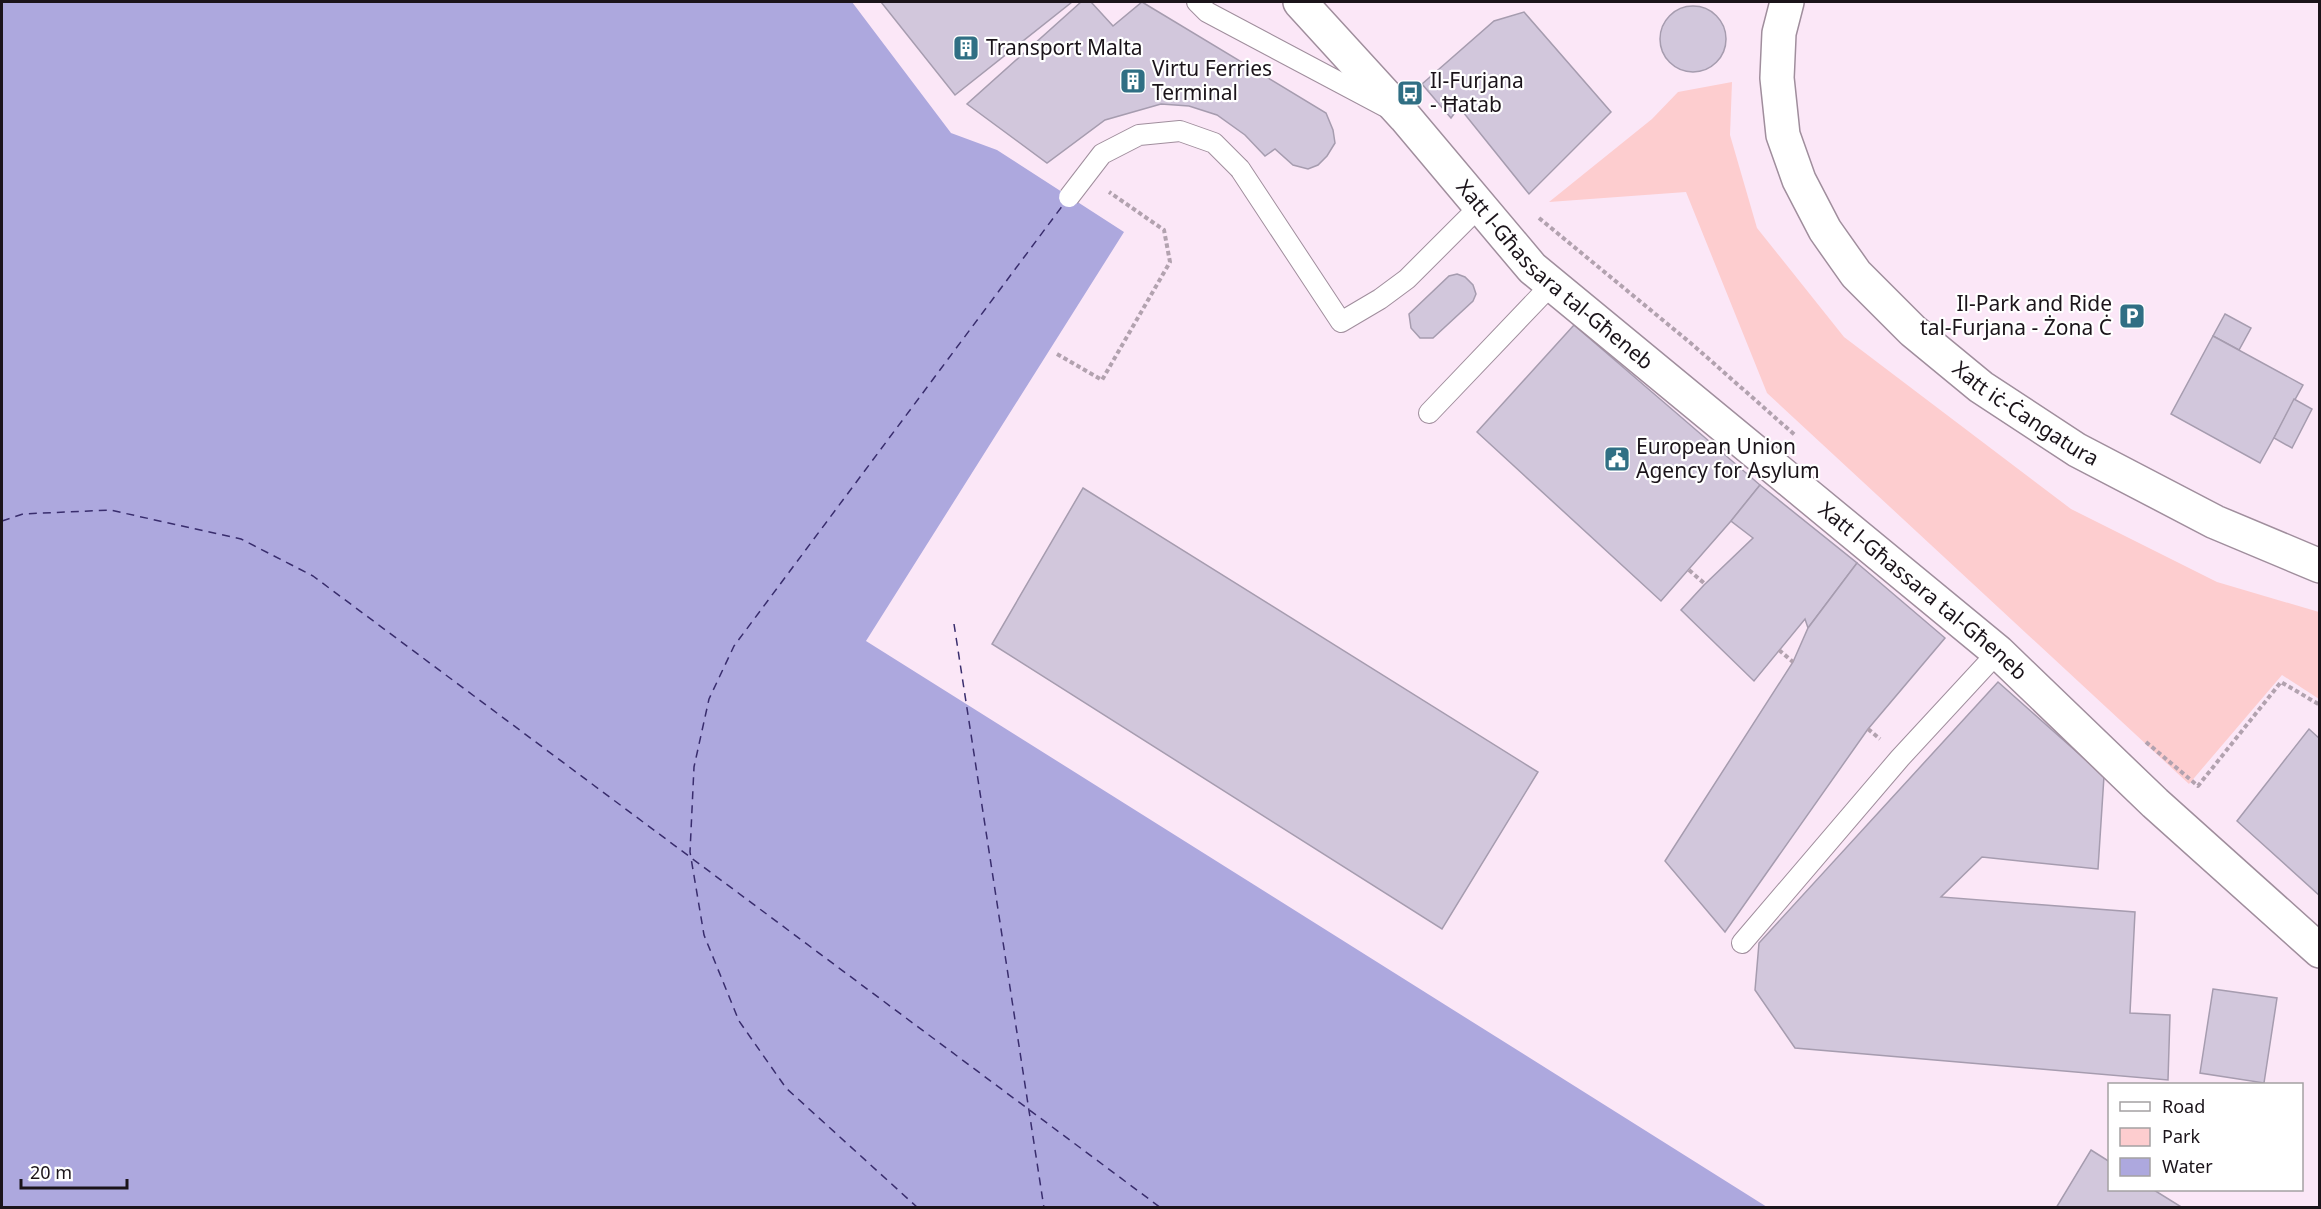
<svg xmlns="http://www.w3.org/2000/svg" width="2321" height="1209" font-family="'Noto Sans',sans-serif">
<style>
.green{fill:#fdcdcf}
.water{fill:#ada8de}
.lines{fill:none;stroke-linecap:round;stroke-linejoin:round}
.ferry{stroke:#392d6d;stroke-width:1.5;stroke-dasharray:8 6;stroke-linecap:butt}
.building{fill:#d2c7dc;stroke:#a69caf;stroke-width:1.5}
.service-casing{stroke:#a08e9d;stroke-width:22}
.tertiary-casing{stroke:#a08e9d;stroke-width:36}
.path{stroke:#b2a2af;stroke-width:4;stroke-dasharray:4.5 3;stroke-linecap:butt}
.service{stroke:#fff;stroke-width:20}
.tertiary{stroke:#fff;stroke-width:33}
.service-bridge-casing{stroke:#a08e9d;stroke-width:22;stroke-linecap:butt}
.service-bridge{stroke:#fff;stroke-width:20}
.labels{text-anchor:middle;stroke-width:4.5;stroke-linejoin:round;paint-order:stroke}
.poi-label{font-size:21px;fill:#1b141a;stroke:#fff;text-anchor:start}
.street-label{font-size:21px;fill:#1b141a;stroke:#fff}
</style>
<rect width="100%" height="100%" fill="#fbe7f7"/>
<polygon class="green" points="1732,82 1730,135 1757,228 1844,337 2071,509 2217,582 2319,612 2319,699 2282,675 2189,784 1767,393 1686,192 1549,202 1652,119 1678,92"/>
<polygon class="water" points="2,2 852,2 951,133 997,150 1124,232 866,641 1767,1207 2,1208"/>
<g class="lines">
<g class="ferry">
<polyline points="2,521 23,514 110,510 241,539 313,576 1161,1208"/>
<polyline points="954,624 1044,1208"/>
<polyline points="918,1208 786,1088 739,1021 704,935 690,852 694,767 709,699 734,646 1063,205"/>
</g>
</g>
<g class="building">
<polygon points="881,2 1072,2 955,95"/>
<polygon points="1081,2 1091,2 1113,26 1142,2 1326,113 1333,130 1335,143 1327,156 1318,165 1308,169 1293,165 1275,149 1265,156 1245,135 1217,115 1189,106 1161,104 1105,120 1047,163 967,104"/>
<circle cx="1693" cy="39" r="33"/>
<polygon points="1524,12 1611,112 1529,194 1459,107 1451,118 1422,84 1494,21"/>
<polygon points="1457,274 1465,277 1473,285 1476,294 1473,301 1433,338 1420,338 1411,328 1409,314 1449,276"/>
<polygon points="2225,314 2251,328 2239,350 2213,336"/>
<polygon points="1574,325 1760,485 1731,521 1661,601 1477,432"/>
<polygon points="2213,336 2303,385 2260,463 2171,414"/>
<polygon points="2294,399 2312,409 2292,448 2274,438"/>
<polygon points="1760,485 1857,563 1808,628 1805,619 1754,681 1681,610 1704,585 1753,538 1731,521"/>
<polygon points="1083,488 1538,772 1442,929 992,644"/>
<polygon points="1857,563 1945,638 1868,729 1725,932 1665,861 1793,662 1808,628"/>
<polygon points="1998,682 2104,776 2098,869 1982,857 1941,897 2135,912 2130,1013 2170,1015 2168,1080 1795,1048 1755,990 1759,943"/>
<polygon points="2309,729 2320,739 2320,896 2237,821"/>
<polygon points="2213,989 2277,998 2264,1083 2200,1073"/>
<polygon points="2091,1150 2110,1162 2110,1190 2154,1190 2183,1208 2056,1208"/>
</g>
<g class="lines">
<defs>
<g id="service">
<polyline points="1197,2 1207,12 1384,106"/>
<polyline points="1240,169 1341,322 1380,299 1407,279 1479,207"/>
<polyline points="1429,413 1552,284"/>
<polyline points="1742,943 1900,758 1998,652"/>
</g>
<g id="tertiary">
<path id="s1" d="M1300,2L1405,117L1532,268L1998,652L2155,803L2320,951"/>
<path id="s2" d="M1787,2L1779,33L1777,78L1783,135L1799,180L1825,230L1856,274L1913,331L1981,387L2077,450L2215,522L2320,566"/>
</g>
</defs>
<use href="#service" class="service-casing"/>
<use href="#tertiary" class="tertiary-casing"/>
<g class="path">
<polyline points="1539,218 1693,345 1796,436"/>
<polyline points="1057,354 1102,380 1170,262 1164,230 1109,192"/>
<polyline points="1689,570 1705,584"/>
<polyline points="1779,650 1793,662"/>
<polyline points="1868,729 1880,739"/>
<polyline points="2146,742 2198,786 2281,682 2320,705"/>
</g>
<use href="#service" class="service"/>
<use href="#tertiary" class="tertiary"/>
<defs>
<polyline id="service-bridge" points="1069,197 1102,154 1139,135 1180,131 1214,143 1240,169"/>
</defs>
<use href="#service-bridge" class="service-bridge-casing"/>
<use href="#service-bridge" class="service-bridge"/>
</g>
<defs>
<symbol id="building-square" viewBox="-11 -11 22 22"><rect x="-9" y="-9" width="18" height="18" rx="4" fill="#306f84" stroke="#fff"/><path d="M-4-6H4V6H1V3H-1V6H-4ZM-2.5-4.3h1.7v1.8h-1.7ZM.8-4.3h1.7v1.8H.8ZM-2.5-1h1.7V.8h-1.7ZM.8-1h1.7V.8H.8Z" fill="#fff"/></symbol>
<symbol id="bus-square" viewBox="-11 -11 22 22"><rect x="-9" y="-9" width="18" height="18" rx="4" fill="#306f84" stroke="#fff"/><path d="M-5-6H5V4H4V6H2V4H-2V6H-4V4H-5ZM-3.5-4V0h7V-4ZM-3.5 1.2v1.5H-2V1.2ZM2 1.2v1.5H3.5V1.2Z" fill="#fff"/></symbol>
<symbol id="parking-square" viewBox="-11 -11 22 22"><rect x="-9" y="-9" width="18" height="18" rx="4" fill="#306f84" stroke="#fff"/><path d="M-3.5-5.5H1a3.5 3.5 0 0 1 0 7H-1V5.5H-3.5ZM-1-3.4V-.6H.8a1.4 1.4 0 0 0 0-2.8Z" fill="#fff"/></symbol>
<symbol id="civic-square" viewBox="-11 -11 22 22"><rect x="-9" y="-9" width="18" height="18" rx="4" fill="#306f84" stroke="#fff"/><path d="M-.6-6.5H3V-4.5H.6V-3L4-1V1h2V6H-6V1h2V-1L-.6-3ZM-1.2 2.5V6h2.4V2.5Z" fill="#fff"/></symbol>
</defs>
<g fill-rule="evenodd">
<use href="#building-square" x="951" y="33" width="30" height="30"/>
<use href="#building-square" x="1118" y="66" width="30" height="30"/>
<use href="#bus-square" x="1395" y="78" width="30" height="30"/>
<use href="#parking-square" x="2117" y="301" width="30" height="30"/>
<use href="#civic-square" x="1602" y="444" width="30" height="30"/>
</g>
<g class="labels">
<g class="poi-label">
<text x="986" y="55">Transport Malta</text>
<text x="1152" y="76">Virtu Ferries<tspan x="1152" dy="24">Terminal</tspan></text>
<text x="1430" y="88">Il-Furjana<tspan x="1430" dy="24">- Ħatab</tspan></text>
<text x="2112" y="311" text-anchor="end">Il-Park and Ride<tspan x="2112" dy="24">tal-Furjana - Żona Ċ</tspan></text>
<text x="1636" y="454">European Union<tspan x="1636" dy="24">Agency for Asylum</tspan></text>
</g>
<g class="street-label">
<text dy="7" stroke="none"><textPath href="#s1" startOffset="374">Xatt l-Għassara tal-Għeneb</textPath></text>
<text dy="7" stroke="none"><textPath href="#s2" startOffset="513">Xatt iċ-Ċangatura</textPath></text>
<text dy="7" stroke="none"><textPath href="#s1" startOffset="860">Xatt l-Għassara tal-Għeneb</textPath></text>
</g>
</g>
<rect width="2321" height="1209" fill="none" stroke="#1b141a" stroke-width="6"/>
<rect x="2108" y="1083" width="195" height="108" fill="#ffffff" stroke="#a4a1a3" stroke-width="1.5"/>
<rect x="2120" y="1102" width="30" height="9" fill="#ffffff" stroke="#a4a1a3" stroke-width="1.5"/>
<text x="2162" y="1113" font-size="18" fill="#1b141a">Road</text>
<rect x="2120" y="1128" width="30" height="18" fill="#fdcdcf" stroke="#a4a1a3" stroke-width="1.5"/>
<text x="2162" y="1143" font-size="18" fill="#1b141a">Park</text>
<rect x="2120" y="1158" width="30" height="18" fill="#ada8de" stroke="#a4a1a3" stroke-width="1.5"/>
<text x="2162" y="1173" font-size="18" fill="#1b141a">Water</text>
<path d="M21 1179v9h106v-9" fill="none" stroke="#1b141a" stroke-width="3"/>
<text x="30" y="1179" font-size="18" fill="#1b141a" stroke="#ffffff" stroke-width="4.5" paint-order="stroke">20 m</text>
</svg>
